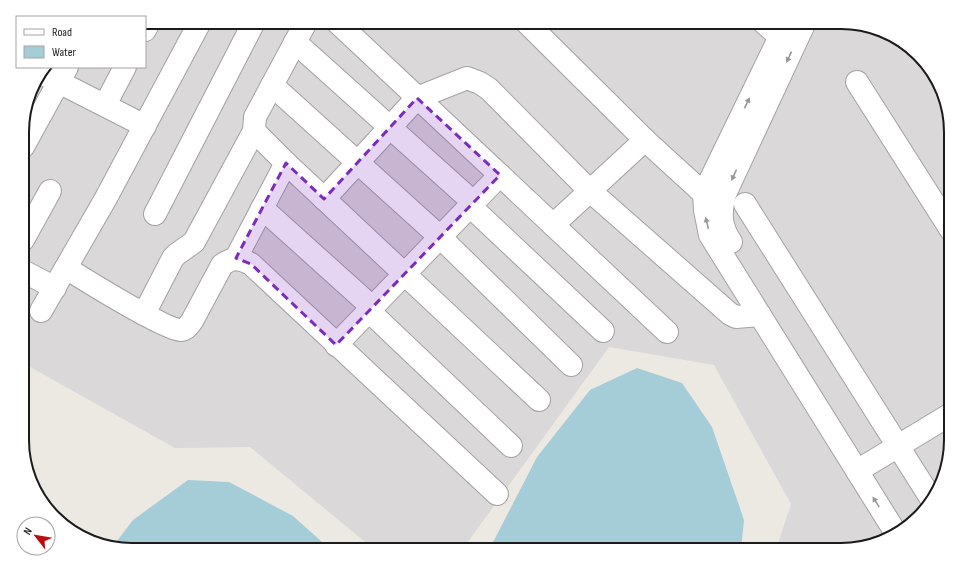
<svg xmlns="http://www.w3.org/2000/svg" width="973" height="572" font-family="'Sofia Sans Condensed',sans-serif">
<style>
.residential{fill:#dad8d8}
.water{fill:#a4cdd8}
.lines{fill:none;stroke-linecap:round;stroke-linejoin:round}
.minor-casing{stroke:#a2a2a2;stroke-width:24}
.minor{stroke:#fff;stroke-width:22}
.oneway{fill:#989898}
.marked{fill:#7b2cbf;fill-opacity:0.2;stroke:#7b2cbf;stroke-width:3;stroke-dasharray:8 5;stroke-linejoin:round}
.rim{fill:none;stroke:#1b1b1b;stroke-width:2}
</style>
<rect width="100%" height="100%" fill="#ece9e2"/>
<polygon class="residential" points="145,22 841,22 896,37 936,77 951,124 951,447 936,495 896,535 848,550 776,550 791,504 714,365 609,347 462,550 415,550 370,546 250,447 175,448 23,363 23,118 33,83 46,67 145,67"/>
<g class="water">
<polygon points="637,368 682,383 712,427 744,520 741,550 489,550 537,457 590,390"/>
<polygon points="188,480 229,482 293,516 331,550 132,550 114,545 133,520"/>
</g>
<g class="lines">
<defs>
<g id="minor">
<polyline points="306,22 255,117 254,131 286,163 539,400"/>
<polyline points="337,22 667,332"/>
<polyline points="526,22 645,140 714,203"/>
<polyline points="763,22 779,36"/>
<polyline points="787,22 704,193 705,210 710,235 897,535"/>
<polyline points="145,30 149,22"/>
<polyline points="295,42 473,202"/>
<polyline points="41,73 145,126"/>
<polyline points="857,82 951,230"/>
<polyline points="272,85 440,237 571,365"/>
<polyline points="105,105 125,67"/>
<polyline points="23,147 67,67"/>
<polyline points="324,199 417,98 467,78 480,83 489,89 589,190 730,314 736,317 760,315"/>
<polyline points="745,204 932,500"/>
<polyline points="470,206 603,331"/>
<polyline points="262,208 372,307"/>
<polyline points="155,214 254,22"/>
<polyline points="553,225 645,140"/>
<polyline points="23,240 50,191"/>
<path d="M731,242C720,226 720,213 725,194L805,22"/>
<polyline points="236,258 286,163"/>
<path d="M66,268C82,278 169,332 180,330C186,330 189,325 192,321L222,265C233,257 239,258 251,264L497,494"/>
<polyline points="23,271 55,288"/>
<polyline points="41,311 106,198 200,22"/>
<polyline points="369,311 511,446"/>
<polyline points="144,314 173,258 177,254 194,242 254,131"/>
<polyline points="336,345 500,175"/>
<polyline points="857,471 951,414"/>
</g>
</defs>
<use href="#minor" class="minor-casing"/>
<use href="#minor" class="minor"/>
</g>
<defs><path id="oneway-solid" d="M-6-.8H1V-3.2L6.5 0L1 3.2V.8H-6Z"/></defs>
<g class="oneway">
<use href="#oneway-solid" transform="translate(789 57) rotate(115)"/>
<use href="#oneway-solid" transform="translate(747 103) rotate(-64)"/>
<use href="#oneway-solid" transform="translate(734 175) rotate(115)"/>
<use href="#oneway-solid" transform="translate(707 223) rotate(-103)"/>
<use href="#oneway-solid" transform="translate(876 502) rotate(-122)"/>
</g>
<path class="marked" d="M417,98L500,175L336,345L251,264L236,258L286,163L324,199Z"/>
<path d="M0 0H973V572H0ZM132 29H841A103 103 0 0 1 944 132V440A103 103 0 0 1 841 543H132A103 103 0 0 1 29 440V132A103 103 0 0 1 132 29Z" fill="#fff" fill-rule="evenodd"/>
<path class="rim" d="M132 29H841A103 103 0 0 1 944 132V440A103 103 0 0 1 841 543H132A103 103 0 0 1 29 440V132A103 103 0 0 1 132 29Z"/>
<rect x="16" y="16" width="130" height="52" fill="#ffffff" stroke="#a4a4a4"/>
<rect x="24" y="29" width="20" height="6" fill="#ffffff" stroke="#a4a4a4"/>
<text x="52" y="36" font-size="12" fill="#1b1b1b">Road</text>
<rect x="24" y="46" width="20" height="12" fill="#a4cdd8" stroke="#a4a4a4"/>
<text x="52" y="56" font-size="12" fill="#1b1b1b">Water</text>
<g transform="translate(36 536) rotate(301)"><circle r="19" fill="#ffffff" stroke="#a4a4a4"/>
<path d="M0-3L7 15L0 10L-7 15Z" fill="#ba0d0f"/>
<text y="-6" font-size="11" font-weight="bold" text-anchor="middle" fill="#1b1b1b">N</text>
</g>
</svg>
